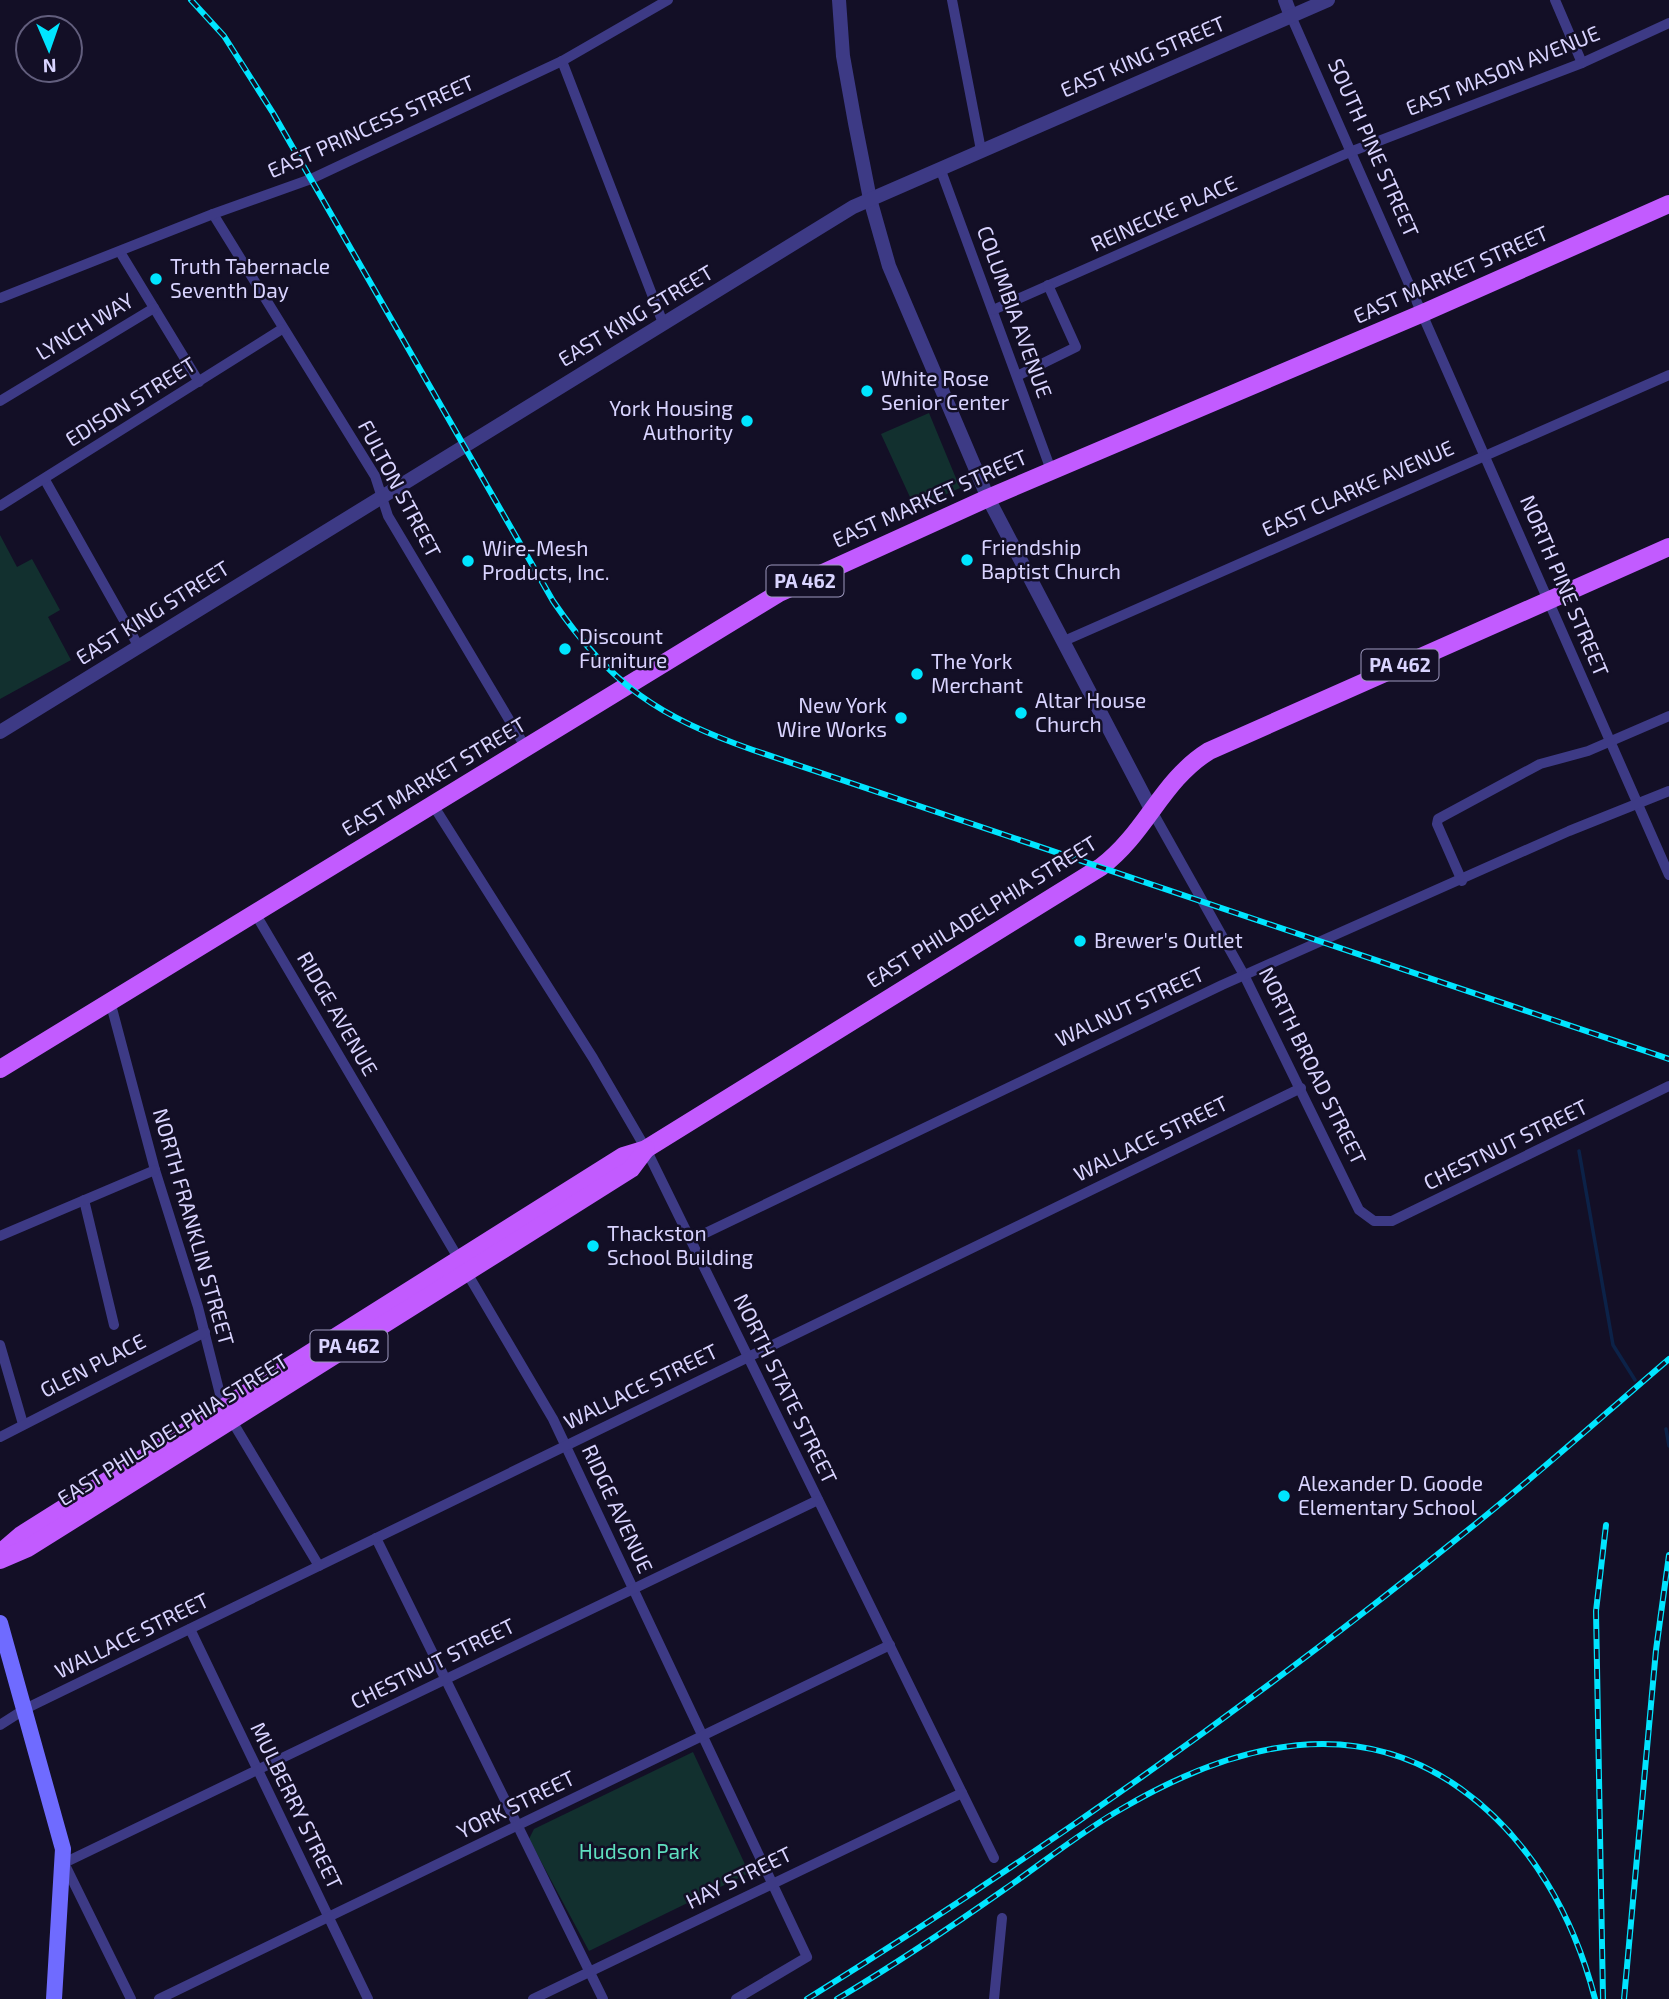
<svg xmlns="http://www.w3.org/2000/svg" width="1669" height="1999" font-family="'Exo 2',sans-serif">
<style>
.green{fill:#12302f}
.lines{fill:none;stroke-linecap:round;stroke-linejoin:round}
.stream{stroke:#0c2248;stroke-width:3.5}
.minor{stroke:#3d3a85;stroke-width:10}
.tertiary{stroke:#3d3a85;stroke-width:14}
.secondary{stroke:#6f6bff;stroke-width:16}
.primary{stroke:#c25bff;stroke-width:18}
.rail-casing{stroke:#00e5ff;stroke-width:6}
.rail{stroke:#130f26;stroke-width:3.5;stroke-dasharray:10;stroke-linecap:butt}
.poi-dot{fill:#00e5ff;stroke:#130f26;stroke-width:2.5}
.labels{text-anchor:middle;stroke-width:5;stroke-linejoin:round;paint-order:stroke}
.shield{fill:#130f26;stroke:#9e99be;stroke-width:2}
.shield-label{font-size:19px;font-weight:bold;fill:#d9d4ff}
.street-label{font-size:21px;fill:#d9d4ff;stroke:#130f26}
.poi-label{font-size:21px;fill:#d9d4ff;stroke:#130f26;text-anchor:start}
.park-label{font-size:21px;fill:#5fe0c0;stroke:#130f26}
</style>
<rect width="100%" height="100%" fill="#130f26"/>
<g class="green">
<polygon points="929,413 960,488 915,508 881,434"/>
<polygon points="0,535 17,567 32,559 60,610 48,617 71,660 0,699"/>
<polygon points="693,1752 749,1873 589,1951 529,1839 534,1829"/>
</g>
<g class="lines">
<g class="stream">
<polyline points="1579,1151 1613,1345 1635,1380"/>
<polyline points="1666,1429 1669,1446"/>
</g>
<g class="minor">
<polyline points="952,0 981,150"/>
<polyline points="1555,0 1582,63"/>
<polyline points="1291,16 1669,875"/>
<polyline points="562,61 663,323"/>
<polyline points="940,168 1051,470"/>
<polyline points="213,214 375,476 388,516 526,748"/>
<polyline points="120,252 199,382"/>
<polyline points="0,298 213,214 311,179 562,61 668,0"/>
<polyline points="993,310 1350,152 1582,63 1669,23"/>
<polyline points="1017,376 1076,347 1048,285"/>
<polyline points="0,401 154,308"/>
<polyline points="45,480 139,647"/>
<polyline points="0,506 282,329"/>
<polyline points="1064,641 1669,375"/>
<polyline points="433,805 593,1058 646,1149 994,1858"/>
<polyline points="1152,811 1244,975 1359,1210 1374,1221 1392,1221 1669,1086"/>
<polyline points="1462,881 1437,824 1438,819 1540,764 1588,751 1669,716"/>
<polyline points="255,913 553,1419 807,1957 736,1999"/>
<polyline points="110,1001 155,1170 198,1307 223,1406 319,1566"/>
<polyline points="84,1200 114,1325"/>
<polyline points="0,1236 155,1170"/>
<polyline points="691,1240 1222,985 1569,831 1669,791"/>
<polyline points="0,1345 23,1424"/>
<polyline points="0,1437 205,1332"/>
<polyline points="376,1538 603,1999"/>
<polyline points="190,1629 368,1999"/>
<polyline points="0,1725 25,1709 1301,1088"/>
<polyline points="131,1999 64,1863 818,1500"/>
<polyline points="159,1999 890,1645"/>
<polyline points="533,1999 962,1793"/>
<polyline points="994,1999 1002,1918"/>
</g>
<g class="tertiary">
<polyline points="839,0 843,56 855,123 870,199 889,266 988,498 1152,811"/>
<polyline points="1285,0 1291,16"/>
<polyline points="0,732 853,207 1328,0"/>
</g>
<polyline class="secondary" points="0,1623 63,1849 54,1999"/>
<g class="primary">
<polyline points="0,1069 779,593 988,498 1423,313 1669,204"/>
<path d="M0,1553L21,1535L623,1156L646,1149L1101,867C1147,832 1161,781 1209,751L1669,547"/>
<polyline points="0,1560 28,1548 631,1169 646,1149"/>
</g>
<defs>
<g id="rail">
<path d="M191,0L224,36L273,113L553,601C610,685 659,717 753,750L1669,1059"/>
<path d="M807,1999C1042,1853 1269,1692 1484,1517C1547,1466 1607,1412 1669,1359"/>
<path d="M837,1999C894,1965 951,1927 1005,1889C1044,1862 1082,1831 1123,1808C1229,1746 1353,1711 1461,1789C1531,1839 1574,1917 1595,1999"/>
<polyline points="1603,1999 1596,1611 1606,1525"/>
<polyline points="1624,1999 1656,1650 1669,1555"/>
</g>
</defs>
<use href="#rail" class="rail-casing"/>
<use href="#rail" class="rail"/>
</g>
<g class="poi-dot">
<circle cx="156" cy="279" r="7"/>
<circle cx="867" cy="391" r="7"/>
<circle cx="747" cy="421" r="7"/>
<circle cx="967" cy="560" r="7"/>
<circle cx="468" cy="561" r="7"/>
<circle cx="565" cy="649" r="7"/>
<circle cx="917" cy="674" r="7"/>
<circle cx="1021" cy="713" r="7"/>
<circle cx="901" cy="718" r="7"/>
<circle cx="1080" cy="941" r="7"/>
<circle cx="593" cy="1246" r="7"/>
<circle cx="1284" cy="1496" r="7"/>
</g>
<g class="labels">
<g class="shield">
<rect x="766.5" y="565.5" width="77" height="31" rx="5"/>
<rect x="1361.5" y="649.5" width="77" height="31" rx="5"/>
<rect x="310.5" y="1330.5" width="77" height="31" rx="5"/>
</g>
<g class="shield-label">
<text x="805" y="588">PA 462</text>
<text x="1400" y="672">PA 462</text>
<text x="349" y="1353">PA 462</text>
</g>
<g class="street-label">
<text transform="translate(1143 57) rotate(-23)" y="7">EAST KING STREET</text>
<text transform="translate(1503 71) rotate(-22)" y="7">EAST MASON AVENUE</text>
<text transform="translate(371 127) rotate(-24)" y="7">EAST PRINCESS STREET</text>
<text transform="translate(1373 148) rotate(66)" y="7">SOUTH PINE STREET</text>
<text transform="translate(1164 214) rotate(-24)" y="7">REINECKE PLACE</text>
<text transform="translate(1451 275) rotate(-24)" y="7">EAST MARKET STREET</text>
<text transform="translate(1014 312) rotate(70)" y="7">COLUMBIA AVENUE</text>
<text transform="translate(636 316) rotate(-31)" y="7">EAST KING STREET</text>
<text transform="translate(85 327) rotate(-31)" y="7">LYNCH WAY</text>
<text transform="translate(131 402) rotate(-32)" y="7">EDISON STREET</text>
<text transform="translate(399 489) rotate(62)" y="7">FULTON STREET</text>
<text transform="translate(1358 489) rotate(-24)" y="7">EAST CLARKE AVENUE</text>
<text transform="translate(930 499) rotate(-24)" y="7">EAST MARKET STREET</text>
<text transform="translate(1564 586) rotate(67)" y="7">NORTH PINE STREET</text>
<text transform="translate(153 613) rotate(-32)" y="7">EAST KING STREET</text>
<text transform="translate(434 777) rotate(-31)" y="7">EAST MARKET STREET</text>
<text transform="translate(982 912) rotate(-32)" y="7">EAST PHILADELPHIA STREET</text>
<text transform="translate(1130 1007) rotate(-25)" y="7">WALNUT STREET</text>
<text transform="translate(337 1014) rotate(60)" y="7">RIDGE AVENUE</text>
<text transform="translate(1312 1066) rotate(64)" y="7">NORTH BROAD STREET</text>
<text transform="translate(1151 1139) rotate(-26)" y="7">WALLACE STREET</text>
<text transform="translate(1506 1145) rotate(-26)" y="7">CHESTNUT STREET</text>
<text transform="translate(193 1227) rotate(74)" y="7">NORTH FRANKLIN STREET</text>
<text transform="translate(93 1366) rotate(-27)" y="7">GLEN PLACE</text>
<text transform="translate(641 1387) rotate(-26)" y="7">WALLACE STREET</text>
<text transform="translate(785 1389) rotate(64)" y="7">NORTH STATE STREET</text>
<text transform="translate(173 1430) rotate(-32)" y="7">EAST PHILADELPHIA STREET</text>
<text transform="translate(617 1509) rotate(65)" y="7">RIDGE AVENUE</text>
<text transform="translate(132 1636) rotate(-26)" y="7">WALLACE STREET</text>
<text transform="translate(433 1664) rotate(-26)" y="7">CHESTNUT STREET</text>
<text transform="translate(516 1805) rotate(-26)" y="7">YORK STREET</text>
<text transform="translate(296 1806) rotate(64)" y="7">MULBERRY STREET</text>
<text transform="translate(739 1878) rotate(-26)" y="7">HAY STREET</text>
</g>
<g class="poi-label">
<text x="170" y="274">Truth Tabernacle<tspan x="170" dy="24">Seventh Day</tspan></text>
<text x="881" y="386">White Rose<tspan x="881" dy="24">Senior Center</tspan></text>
<text x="733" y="416" text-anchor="end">York Housing<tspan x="733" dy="24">Authority</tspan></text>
<text x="981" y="555">Friendship<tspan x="981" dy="24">Baptist Church</tspan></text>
<text x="482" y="556">Wire-Mesh<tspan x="482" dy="24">Products, Inc.</tspan></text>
<text x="579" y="644">Discount<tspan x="579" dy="24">Furniture</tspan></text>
<text x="931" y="669">The York<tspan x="931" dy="24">Merchant</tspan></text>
<text x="1035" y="708">Altar House<tspan x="1035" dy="24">Church</tspan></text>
<text x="887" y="713" text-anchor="end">New York<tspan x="887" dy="24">Wire Works</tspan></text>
<text x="1094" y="948">Brewer's Outlet</text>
<text x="607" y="1241">Thackston<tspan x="607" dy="24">School Building</tspan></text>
<text x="1298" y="1491">Alexander D. Goode<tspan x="1298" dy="24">Elementary School</tspan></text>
</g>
<g class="park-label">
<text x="639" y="1859">Hudson Park</text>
</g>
</g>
<g transform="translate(49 49) rotate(178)"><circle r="33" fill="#130f26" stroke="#625e7d" stroke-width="2"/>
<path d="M0-5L12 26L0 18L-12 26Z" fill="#00e5ff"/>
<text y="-10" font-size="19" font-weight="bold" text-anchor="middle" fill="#d9d4ff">N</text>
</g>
</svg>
